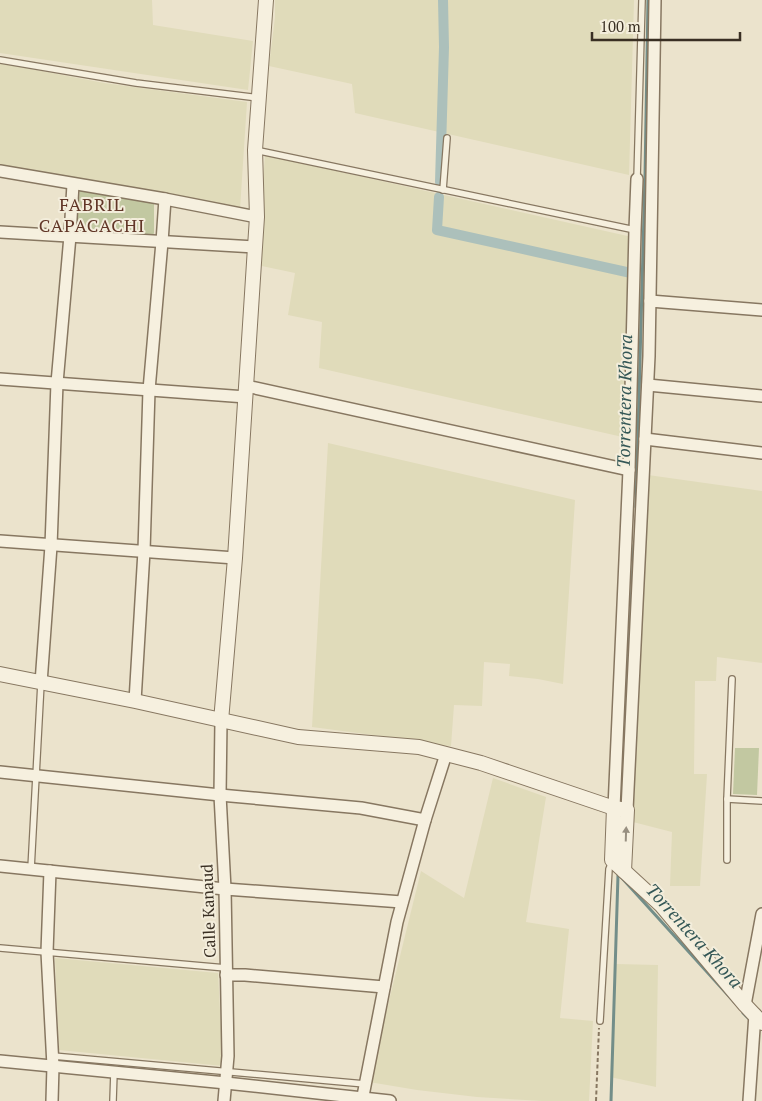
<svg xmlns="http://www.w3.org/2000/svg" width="762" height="1101" font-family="'PT Serif',serif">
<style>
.farmland{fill:#e0dbba}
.green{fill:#c2c8a1}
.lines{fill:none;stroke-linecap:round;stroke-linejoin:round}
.stream{stroke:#738e89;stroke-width:3}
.canal{stroke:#acc0bb;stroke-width:10}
.service-casing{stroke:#877761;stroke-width:8}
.minor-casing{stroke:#877761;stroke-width:14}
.tertiary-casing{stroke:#877761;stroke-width:16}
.path{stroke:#877761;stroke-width:2;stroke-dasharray:4 2.5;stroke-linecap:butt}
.service{stroke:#f6f0df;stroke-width:5.5}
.minor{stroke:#f6f0df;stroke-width:11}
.tertiary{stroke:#f6f0df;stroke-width:14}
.oneway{fill:#989081}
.labels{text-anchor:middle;stroke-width:4;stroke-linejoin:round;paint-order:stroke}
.street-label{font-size:16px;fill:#392f23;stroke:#f3eddb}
.neighbourhood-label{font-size:18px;letter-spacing:1px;fill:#613627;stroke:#f3eddb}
.water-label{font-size:18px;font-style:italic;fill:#345756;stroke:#f3eddb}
</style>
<rect width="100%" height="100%" fill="#ebe3cc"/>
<g class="farmland">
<polygon points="0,0 152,0 153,25 253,41 248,90 0,53"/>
<polygon points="275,0 634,0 629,175 355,113 352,84 269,66 275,17"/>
<polygon points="0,63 104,83 247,102 240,209 0,167"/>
<polygon points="265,155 632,237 627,438 319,368 322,322 288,315 295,273 257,265"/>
<polygon points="328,443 575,500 563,684 538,679 509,676 510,664 484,662 482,706 454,705 451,746 433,745 396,738 312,727"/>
<polygon points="648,475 762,491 762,663 717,657 716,681 695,681 694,774 707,774 700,886 670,886 672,832 633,822"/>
<polygon points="493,778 546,797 526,922 569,929 560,1018 593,1021 589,1101 542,1101 477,1097 417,1090 369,1082 421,871 464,898"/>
<polygon points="55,958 218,973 223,1066 59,1050"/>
<polygon points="616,964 658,965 656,1087 610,1077"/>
</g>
<g class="green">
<polygon points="80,187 154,199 154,233 152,237 81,234 77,230"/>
<polygon points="735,748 759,748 757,795 733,794"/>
</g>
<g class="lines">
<g class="stream">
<polyline points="636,507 645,177 648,0"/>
<polyline points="626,721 634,545"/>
<polyline points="621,877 736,1004"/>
<polyline points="743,1013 748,1018"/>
<polyline points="611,1101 618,875"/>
</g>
<g class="canal">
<polyline points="440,182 444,47 443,0"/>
<polyline points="439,197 437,230 631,273"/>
</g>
<defs>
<g id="service">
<polyline points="0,60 136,83 259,98"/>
<polyline points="255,150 635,230"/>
<polyline points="637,179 642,0"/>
<polyline points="443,190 447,138"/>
<polyline points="727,799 762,801"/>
<polyline points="727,860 727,799 732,679"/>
<polyline points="31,869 41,683"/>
<polyline points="0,948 226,968"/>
<polyline points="600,1021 609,869 612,862"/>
<polyline points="53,1056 365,1084"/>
<polyline points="113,1101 114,1072"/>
</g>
<g id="minor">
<polyline points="0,171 165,199 257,217"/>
<polyline points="0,232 255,247"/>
<polyline points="650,301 762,310"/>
<polyline points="0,379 246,397"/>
<polyline points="648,385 762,396"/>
<polyline points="246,386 629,470"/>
<polyline points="645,439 762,453"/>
<polyline points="0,541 235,558"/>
<polyline points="41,683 51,546 57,383 70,236 73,184"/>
<polyline points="135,701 144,551 149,390 162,242 165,199"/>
<polyline points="221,721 220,795 225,889 228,1056 224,1101"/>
<polyline points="0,772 220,795 361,808 425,820"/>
<polyline points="614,808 629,470 635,230 637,179"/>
<polyline points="627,810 649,356 655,0"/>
<polyline points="0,866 225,889 402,902"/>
<polyline points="50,871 47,952 53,1066 52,1101"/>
<polyline points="226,975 245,975 384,987"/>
<polyline points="745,1005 762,914"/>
<polyline points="0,1061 226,1083 390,1101"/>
<polyline points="362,1101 397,922 425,820 446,754"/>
<polyline points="749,1101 755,1014"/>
</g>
<g id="tertiary">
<polyline points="0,674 135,701 298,737 419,747 481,763 614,808 627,810 624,871"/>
<polyline points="221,721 235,558 255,247 257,217 255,150 266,0"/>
<polyline points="614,808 612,860 661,905 745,1005 762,1023"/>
</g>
</defs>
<use href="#service" class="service-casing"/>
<use href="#minor" class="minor-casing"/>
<use href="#tertiary" class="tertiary-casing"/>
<polyline class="path" points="596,1101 599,1028"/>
<use href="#service" class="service"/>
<use href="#minor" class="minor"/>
<use href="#tertiary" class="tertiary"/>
</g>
<defs><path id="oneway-solid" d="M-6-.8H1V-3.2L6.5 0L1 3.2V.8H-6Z" transform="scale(1.25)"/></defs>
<use class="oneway" href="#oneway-solid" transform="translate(626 834) rotate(-88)"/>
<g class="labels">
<g class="street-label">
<text transform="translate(208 911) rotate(-92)" y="6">Calle Kanaud</text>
</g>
<g class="neighbourhood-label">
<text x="92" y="211">FABRIL<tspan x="92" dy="21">CAPACACHI</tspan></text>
</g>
<g class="water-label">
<text transform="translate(625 401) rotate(-89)" y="6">Torrentera Khora</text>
<text transform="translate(694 936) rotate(48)" y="6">Torrentera Khora</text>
</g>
</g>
<path d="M592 32v8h148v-8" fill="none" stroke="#392f23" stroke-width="2.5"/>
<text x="600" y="32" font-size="15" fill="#392f23" stroke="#f3eddb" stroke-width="4" paint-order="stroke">100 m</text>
</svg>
